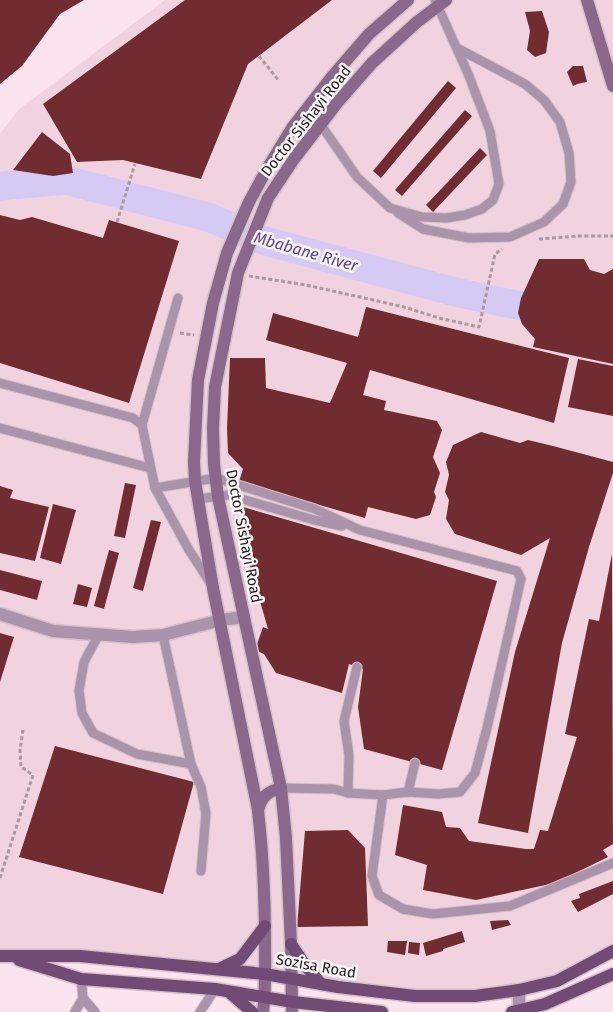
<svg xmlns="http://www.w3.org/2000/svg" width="613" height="1012" font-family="'Fira Sans',sans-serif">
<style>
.built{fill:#f1d3df}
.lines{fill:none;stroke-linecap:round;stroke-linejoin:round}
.river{stroke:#d4caf4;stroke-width:29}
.building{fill:#702c30}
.lane-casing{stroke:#d5c0c9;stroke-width:11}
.street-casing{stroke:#d5c0c9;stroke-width:15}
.secondary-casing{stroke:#d5c0c9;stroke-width:15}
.primary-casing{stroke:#d5c0c9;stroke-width:15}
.path{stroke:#ab99a1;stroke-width:3;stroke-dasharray:4 2.5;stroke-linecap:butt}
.lane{stroke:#aa93ab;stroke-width:9}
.street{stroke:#aa93ab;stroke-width:12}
.secondary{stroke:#89688c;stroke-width:12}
.primary{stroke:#714a75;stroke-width:12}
.labels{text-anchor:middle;stroke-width:5;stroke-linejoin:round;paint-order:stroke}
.street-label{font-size:15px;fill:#231b1e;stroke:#fcf7f9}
.water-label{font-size:16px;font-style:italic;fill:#5f4494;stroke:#fcf7f9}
</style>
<rect width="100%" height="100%" fill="#fce4ee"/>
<polygon class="built" points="165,0 613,0 613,951 557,981 475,996 292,978 0,956 0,134 19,109"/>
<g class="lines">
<polyline class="river" points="0,186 65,180 208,217 265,241 459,293 613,325"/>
</g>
<g class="building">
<polygon points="0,0 84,0 60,14 22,66 0,84"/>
<polygon points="185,0 332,0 248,64 201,179 123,160 77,162 43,104"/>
<polygon points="542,11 549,32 546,53 535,57 527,50 530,31 525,12"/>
<polygon points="573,66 583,66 587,82 577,84 573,86 567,72"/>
<polygon points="448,81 456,88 381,178 373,171"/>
<polygon points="465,110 472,116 402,196 395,190"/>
<polygon points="42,132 70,154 73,173 53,176 13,170"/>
<polygon points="480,148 487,155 433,212 426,205"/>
<polygon points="0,215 20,220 32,217 103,238 109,220 179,241 129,403 0,363"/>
<polygon points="539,259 584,259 590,270 604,274 613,269 613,364 533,347 535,339 522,324 518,313 521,298"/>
<polygon points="366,307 569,358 554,423 370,370 363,395 386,401 384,410 437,421 442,430 433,457 440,473 434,492 436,497 430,515 416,519 368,507 365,518 239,482 243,469 228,453 227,428 230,358 265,358 266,388 330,403 347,363 266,340 273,313 358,337"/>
<polygon points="578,359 613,366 613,416 568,407"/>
<polygon points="481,432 520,443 528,440 553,446 613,462 613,473 589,547 562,643 528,833 478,823 515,652 550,538 521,555 455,534 446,519 449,500 445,492 449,475 446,462 453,445"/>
<polygon points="125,483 136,485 125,538 114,536"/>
<polygon points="0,486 13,490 10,498 49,507 35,561 0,553"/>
<polygon points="53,504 76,510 61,564 40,558"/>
<polygon points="243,507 497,581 442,770 364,749 358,707 363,669 349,664 342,693 276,673 264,654 255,650 263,627 268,629 241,535"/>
<polygon points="151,520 161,522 143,591 133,588"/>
<polygon points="109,550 119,553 104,609 94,606"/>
<polygon points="612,554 613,844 603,850 608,857 555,883 476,900 423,890 427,865 395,855 403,805 442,812 446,827 460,828 469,841 526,849 534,849 540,830 548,831 577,737 565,734 589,619 599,621"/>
<polygon points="0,570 42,581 37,600 0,590"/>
<polygon points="78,584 92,588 87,607 73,604"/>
<polygon points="0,633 14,637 0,682"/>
<polygon points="55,746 194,782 163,894 19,857"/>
<polygon points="348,830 365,848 368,926 297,927 305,831"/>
<polygon points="613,881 613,894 578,912 571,901 580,898 579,894"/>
<polygon points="508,920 511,925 492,930 490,921"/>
<polygon points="462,931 465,942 443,949 443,951 426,956 423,943"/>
<polygon points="388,941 407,941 405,955 387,952"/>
<polygon points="409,942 420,943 419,955 408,953"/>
</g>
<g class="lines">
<defs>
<g id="lane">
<polyline points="304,113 321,125 357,177 390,208 422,217 446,218 465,215 482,209 493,200 499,184 490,131 469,76 435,0"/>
<polyline points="398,213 423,229 469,238 510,237 544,222 563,204 571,182 569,153 560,122 544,100 525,84 457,48"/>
<polyline points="0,383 133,418 142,425 155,488 189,550 211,584"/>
<polyline points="142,425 178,298"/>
<polyline points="0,428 150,468"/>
<polyline points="155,488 216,478 315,509 360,530 517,571 521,579 487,728 475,773 460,792 439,794 408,792 383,795 348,793 334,789 281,788"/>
<polyline points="198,499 228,495 314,520 342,526"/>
<polyline points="99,634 84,662 79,691 82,713 93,733 137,754 191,764"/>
<polyline points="163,635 191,764 201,787 206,814 201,871"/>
<polyline points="408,792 415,763"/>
<polyline points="348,793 349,755 344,721 357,667"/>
<polyline points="383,795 372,876 379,895 403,909 433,914 510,906 613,863"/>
<polyline points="83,998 95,1012"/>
<polyline points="75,1012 83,998 81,979"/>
<polyline points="200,1012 215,989"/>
</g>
<g id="street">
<polyline points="0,614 53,631 133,637 163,635 221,620 244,617"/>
<polyline points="519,990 519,1012"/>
</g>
<g id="secondary">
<polyline points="587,0 613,86"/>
<path d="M258,810C262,796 267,792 281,788"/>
<path d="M263,1012C266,989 265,966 265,942C265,898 263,854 258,810L213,588L195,481L194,462L198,380L213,303L227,253L249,202L267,169L292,128L331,78L369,34L408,0"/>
<polyline points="292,1012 291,944 286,838 281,788 218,497 214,464 213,428 215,387 238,273 268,198 294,159 337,103 372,63 417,22 446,0"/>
</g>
<g id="primary">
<polyline points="291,944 305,965 321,984"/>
<polyline points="0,956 80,956 265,974 338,987 415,996 475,996 519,990 557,981 613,951"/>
<polyline points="19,960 81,979 215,989 293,1002 382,1012"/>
<polyline points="219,969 240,959 265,926"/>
<polyline points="229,992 252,1012"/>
<polyline points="512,1012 545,1004 613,974"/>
</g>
</defs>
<use href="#lane" class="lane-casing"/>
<use href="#street" class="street-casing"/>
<use href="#secondary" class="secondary-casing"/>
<use href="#primary" class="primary-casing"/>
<g class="path">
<polyline points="259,56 279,81"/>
<polyline points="117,222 135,164"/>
<polyline points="539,239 578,236 613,236"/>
<polyline points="249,276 306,285 404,307 439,318 479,327 495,254 502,249"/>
<polyline points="180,333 194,335"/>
<polyline points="0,878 33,775 21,767 20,750 23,730"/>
</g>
<use href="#lane" class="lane"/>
<use href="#street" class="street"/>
<use href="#secondary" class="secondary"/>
<use href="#primary" class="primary"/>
</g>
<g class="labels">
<g class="street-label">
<text transform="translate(306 121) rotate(-52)" y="5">Doctor Sishayi Road</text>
<text transform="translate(244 536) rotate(79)" y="5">Doctor Sishayi Road</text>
<text transform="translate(316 966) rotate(10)" y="5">Sozisa Road</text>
</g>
<g class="water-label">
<text transform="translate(306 251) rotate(16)" y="6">Mbabane River</text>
</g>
</g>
</svg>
